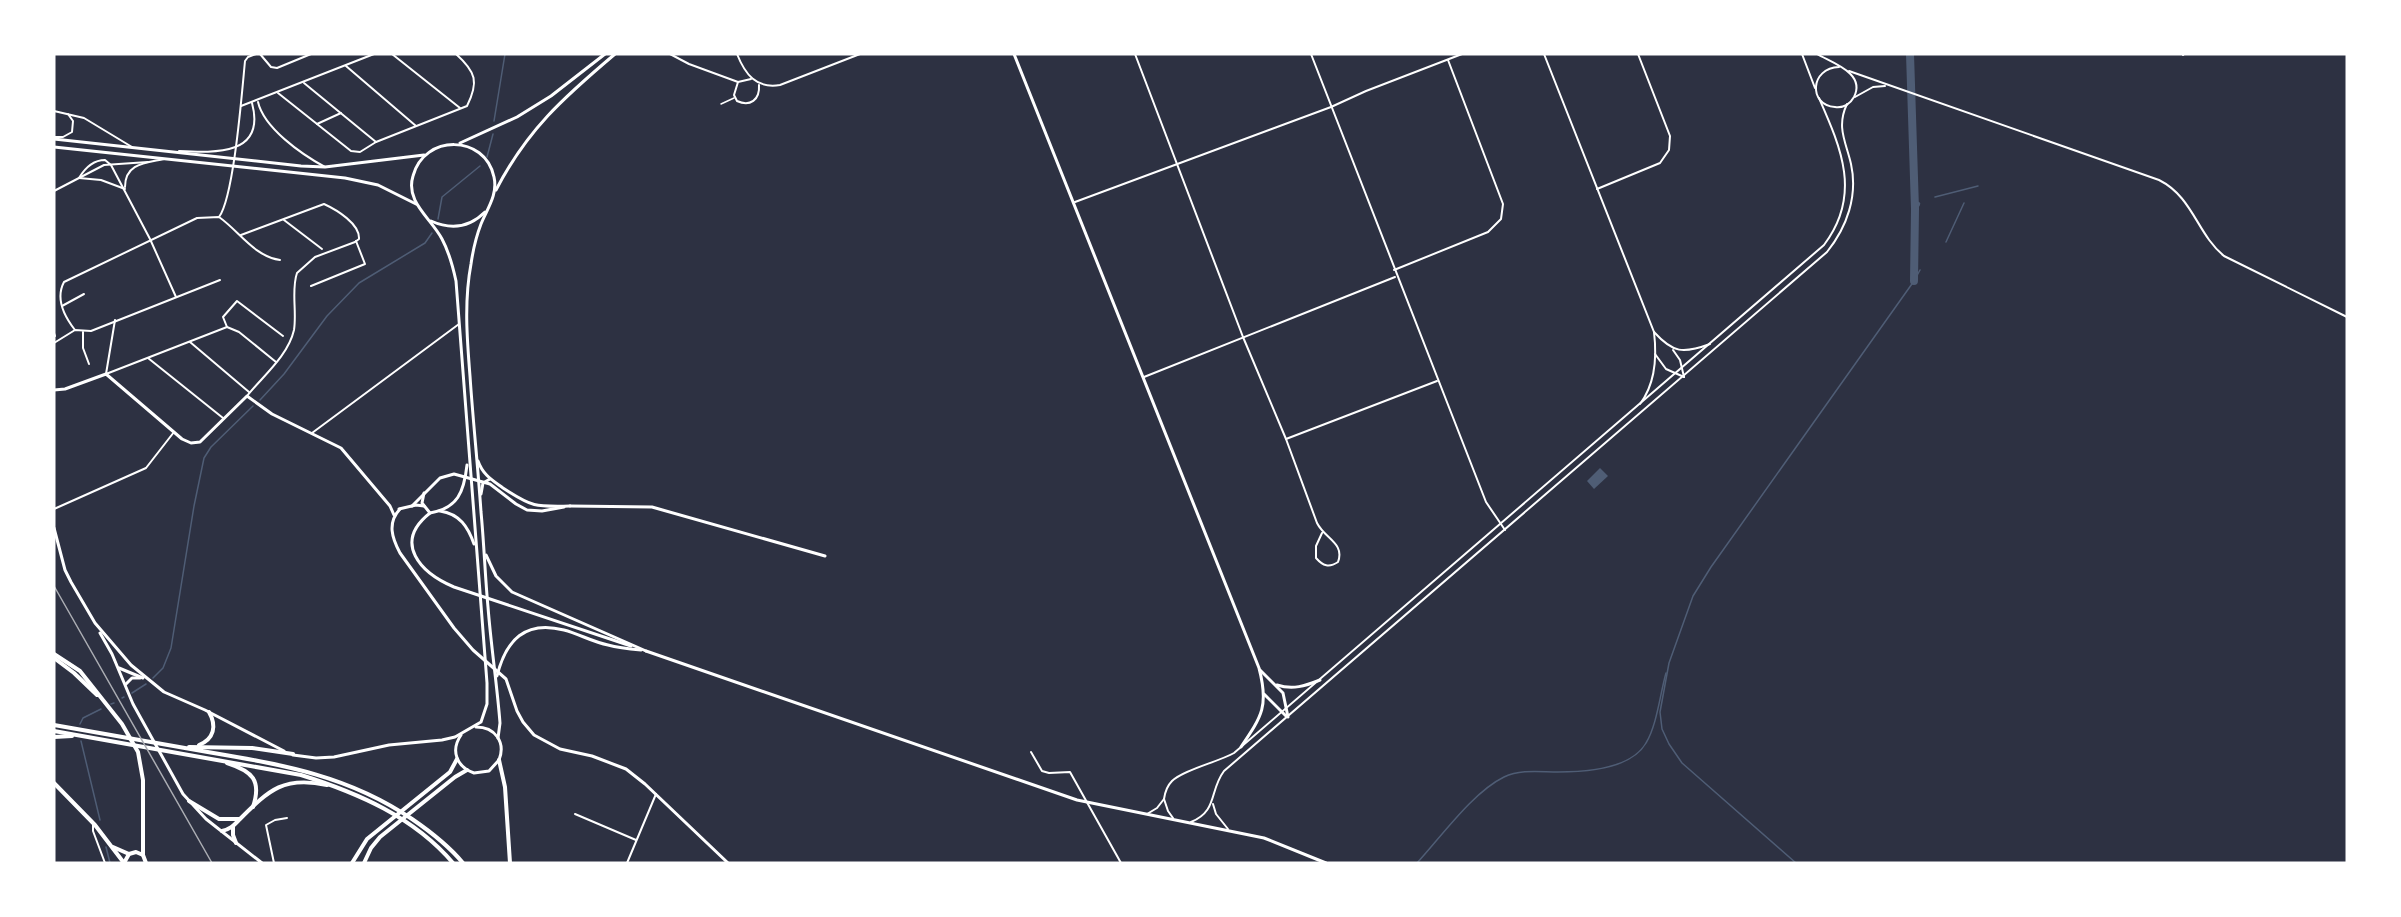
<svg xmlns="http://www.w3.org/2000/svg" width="2401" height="917" font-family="Rubik,sans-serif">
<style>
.water{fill:#4f5d75}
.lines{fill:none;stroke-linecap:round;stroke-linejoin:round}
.stream{stroke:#4f5d75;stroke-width:1.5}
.canal{stroke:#4f5d75;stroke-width:4.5}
.river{stroke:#4f5d75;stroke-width:8}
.service{stroke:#fff;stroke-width:1.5}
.minor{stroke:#fff;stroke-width:2}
.tertiary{stroke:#fff;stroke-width:3}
.secondary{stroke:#fff;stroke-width:3}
.primary{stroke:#fff;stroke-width:4}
.trunk{stroke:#fff;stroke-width:4}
.rail{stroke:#abadb3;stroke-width:1.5}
</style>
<rect width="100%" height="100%" fill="#2d3142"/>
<polygon class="water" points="1600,468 1608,476 1594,489 1587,481"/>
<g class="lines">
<g class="stream">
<polyline points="494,121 505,54"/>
<polyline points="487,157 493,134"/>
<polyline points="1935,197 1978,186"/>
<polyline points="438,219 442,197 480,166"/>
<polyline points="1946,242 1964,203"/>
<polyline points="260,400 284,374 327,316 359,283 425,243 432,233"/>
<polyline points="153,678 163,668 171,648 194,506 204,458 211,447 253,406"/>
<polyline points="132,693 146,684"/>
<polyline points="122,698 124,697"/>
<polyline points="111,704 114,703"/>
<polyline points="80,724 83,718 101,709"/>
<polyline points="81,741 100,820"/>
<polyline points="106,847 110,863"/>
<path d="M1417,863C1441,837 1473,792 1504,777C1521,769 1540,772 1558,772C1585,772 1631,769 1646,743C1657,725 1660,694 1666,673"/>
<polyline points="1796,863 1682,763 1669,744 1662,729 1660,712 1669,663 1693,596 1711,567 1914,281 1920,270"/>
</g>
<polyline class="canal" points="1915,209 1918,204"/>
<polyline class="river" points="1910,54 1915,209 1914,281"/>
<polyline class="service" points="721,104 734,98"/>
<g class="minor">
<polyline points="260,54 271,67 277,68 311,54"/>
<polyline points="392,54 460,108"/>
<polyline points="670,54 689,64 738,82 751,79"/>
<path d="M737,54C745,74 756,89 780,85L860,54"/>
<path d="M1135,54L1243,337L1286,439L1317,523C1325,539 1345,543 1338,562C1329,568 1323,566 1316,558V546L1322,533"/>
<polyline points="1311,54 1486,502 1505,530"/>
<path d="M1544,54L1654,332C1673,353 1683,354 1710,344"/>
<polyline points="1802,54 1815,88"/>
<path d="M1817,54C1832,63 1866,73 1854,97C1850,104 1843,108 1835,107C1808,105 1810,68 1839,67"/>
<polyline points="2183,55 2184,54"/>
<polyline points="346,66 416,126"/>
<path d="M1849,71L2159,180C2193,197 2197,234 2224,256L2347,317"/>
<path d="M738,82L734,95L737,101C750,107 760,100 759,85"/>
<polyline points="304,83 376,142"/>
<path d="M278,93L351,151L360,152L376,142L467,106C479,82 476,72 456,54"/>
<polyline points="1855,97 1873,87 1885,86"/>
<path d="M258,102C264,128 301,154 325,167"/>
<polyline points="241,106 374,54"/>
<polyline points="54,111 84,118 132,147"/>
<polyline points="317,124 341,113"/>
<polyline points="54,137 63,137 72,132 73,121 68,114"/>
<path d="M179,151C216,153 266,155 252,103"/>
<polyline points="54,169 54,180"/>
<path d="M79,178C85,168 93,160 105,160L111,165L150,239L176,297"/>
<polyline points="79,178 101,180 125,189"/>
<path d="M125,187C125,163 146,163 164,159"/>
<polyline points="1597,189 1660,163 1669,150 1670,136 1638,54"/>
<polyline points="54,191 104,165 148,162"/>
<polyline points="1075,202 1331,107 1366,91 1462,54"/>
<path d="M219,217C234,197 242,91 245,61L248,57L256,54"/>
<polyline points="284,220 322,249"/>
<path d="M241,235L324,204C337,210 360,224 359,239L355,242L315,257L297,273C291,290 297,311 294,330C288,356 263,376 247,396"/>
<polyline points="1394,270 1488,232 1501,219 1503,204 1448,60"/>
<polyline points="311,286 365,264 356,241"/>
<polyline points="62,306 84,294"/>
<polyline points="115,320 106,374 227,327 239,332 276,362"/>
<polyline points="227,327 223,317 237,301 283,336"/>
<path d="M75,330C64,316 55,299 64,282L197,218L219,217C239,231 255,257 280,260"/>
<polyline points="83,332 83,348 89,364"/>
<polyline points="54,333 55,336"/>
<polyline points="190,342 249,392"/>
<polyline points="54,343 75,330 91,331 220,280"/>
<polyline points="1673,350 1680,360 1684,377"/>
<polyline points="1655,354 1666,369 1684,377"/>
<polyline points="148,358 223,418"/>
<polyline points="1144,377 1395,277"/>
<path d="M1640,404C1656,383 1657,357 1654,332"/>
<polyline points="312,433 459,324"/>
<polyline points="1286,439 1437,381"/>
<polyline points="54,509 146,468 174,432"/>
<polyline points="1031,752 1042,771 1049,773 1070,772 1121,863"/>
<polyline points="1213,804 1216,814 1228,829"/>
<polyline points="575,814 636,840"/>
<polyline points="1147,814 1157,808 1164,799"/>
<path d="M1173,818L1168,811L1164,799C1165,792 1167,786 1172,781C1183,770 1218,762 1234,753L1824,245C1862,195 1841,148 1819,98"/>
<path d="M1191,822C1218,811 1209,791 1224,771L1827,252C1847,227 1858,196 1851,164C1846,142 1836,127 1847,104"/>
<polyline points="93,823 93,831 105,863"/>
<polyline points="274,863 266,825 275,820 287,818"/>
<polyline points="627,863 656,794"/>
</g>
<g class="tertiary">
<path d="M1014,54L1259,668C1269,706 1262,716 1241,747"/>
<polyline points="54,139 301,166 325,167 424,155"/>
<polyline points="54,147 345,178 378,185 416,204"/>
<polyline points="54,390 65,389 106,374 182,439 191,443 200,442 247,396 272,414 341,448 390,506 394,515"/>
<path d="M424,493L422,503L430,513C392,543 421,573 454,587L631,646"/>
<polyline points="412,506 440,478 454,474 490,484 516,504 527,510 542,511 564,507"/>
<polyline points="570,506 652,507 825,556"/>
<polyline points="399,509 416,505 424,506"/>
<path d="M400,509C387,523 392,538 400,553L454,628L473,650L506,679L517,711L523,722L534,735L560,749L592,756L626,769L645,784L728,863"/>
<polyline points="646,651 1077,800 1264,838 1326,863"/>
<polyline points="1260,670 1283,693 1288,717"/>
<path d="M1277,685C1293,690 1305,686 1320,680"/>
<polyline points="1264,694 1286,716"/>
</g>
<g class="secondary">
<polyline points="460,143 517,117 551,96 605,54"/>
<path d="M496,190C527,130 563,98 615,54"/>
<path d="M431,221C451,230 469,228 485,212"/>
<path d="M478,461C483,475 492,480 503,488C532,507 535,507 570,506"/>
<polyline points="481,494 483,483 490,479"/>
<path d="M440,511C460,514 468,527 474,544"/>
<path d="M430,513C458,508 464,492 467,465"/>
<polyline points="54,528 65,570 71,582 95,623 131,665 164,692 205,710 284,751"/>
<polyline points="486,555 496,576 512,592 646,651"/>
<polyline points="100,633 112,654 133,704 183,794 206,819 262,863"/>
<polyline points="119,668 143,678"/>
<path d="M497,676C506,640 525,620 564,630C579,634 593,642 608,645C619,648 630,649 641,650"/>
<polyline points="126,684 132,678 140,678"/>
<path d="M461,735C450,751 457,767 474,773L489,771L499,760C506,742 495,727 476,727"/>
<path d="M293,755L316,758L334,757L389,745L442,740L455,737L481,722L487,704V683L456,281C453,267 449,252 442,239C431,218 405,202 413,176C424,134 485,134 494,177C498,195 487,209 481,224C476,237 473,250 471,264C464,301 467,339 470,376C473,421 478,467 481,512C484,543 485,575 488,607C491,646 497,684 500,723L498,738"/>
</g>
<g class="primary">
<polyline points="54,654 80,671 122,724 138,752 143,780 143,855 146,863"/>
<polyline points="54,658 74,673 97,695"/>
<polyline points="54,783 95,825 124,863"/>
<polyline points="113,847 129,854"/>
<polyline points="124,863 129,854 136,852 143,855"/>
</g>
<g class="trunk">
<path d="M54,725C103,734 153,742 202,751C278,764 346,774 412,819C431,832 448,845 463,863"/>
<path d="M54,731L301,775C358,793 414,817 453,863"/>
<polyline points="54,737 72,736"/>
<path d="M199,745C214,739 217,726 209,712"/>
<polyline points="189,747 252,748 293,754"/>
<polyline points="499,760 505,787 510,863"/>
<path d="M227,763C252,771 262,780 253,807"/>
<polyline points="189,801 219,819 239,819"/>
<polyline points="233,827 233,835 236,843"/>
<path d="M222,831C231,829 234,825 240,819C270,789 284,776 327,785"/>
<polyline points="352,863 367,839 450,772 457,759"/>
<polyline points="364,863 371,848 380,837 455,777 467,770"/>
</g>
<polyline class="rail" points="54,586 212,863"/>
</g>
<rect width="2401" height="917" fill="none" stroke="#ffffff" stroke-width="111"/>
</svg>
